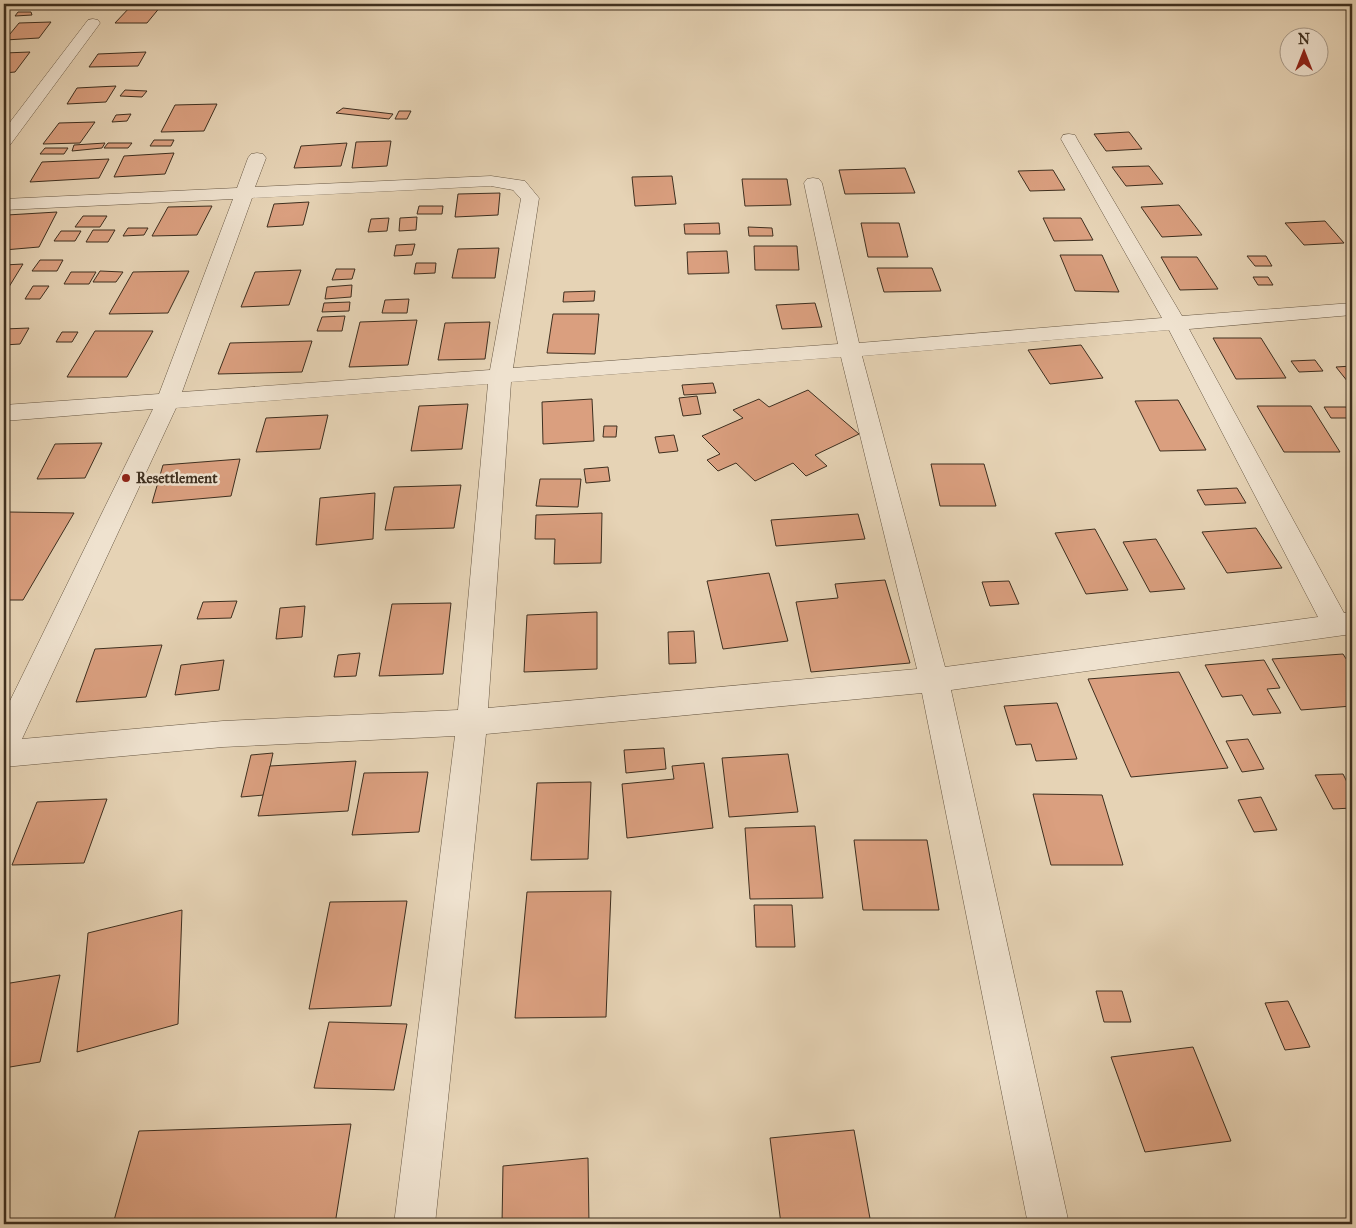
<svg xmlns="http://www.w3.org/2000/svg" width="1356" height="1228" font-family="'IM FELL Great Primer',serif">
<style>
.building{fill:#da9f7f;stroke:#3e2f1f}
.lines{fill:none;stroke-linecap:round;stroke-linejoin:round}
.minor-casing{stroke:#685844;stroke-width:1}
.minor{fill:#efe2cf;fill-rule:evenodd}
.poi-dot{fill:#8f2418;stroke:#efe2cf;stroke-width:2}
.labels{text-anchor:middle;stroke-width:5;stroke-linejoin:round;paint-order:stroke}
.poi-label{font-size:15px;font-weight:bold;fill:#3e2f1f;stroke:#efe2cf;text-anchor:start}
</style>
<rect width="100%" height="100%" fill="#e6d3b5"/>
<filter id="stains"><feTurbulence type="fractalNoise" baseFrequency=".004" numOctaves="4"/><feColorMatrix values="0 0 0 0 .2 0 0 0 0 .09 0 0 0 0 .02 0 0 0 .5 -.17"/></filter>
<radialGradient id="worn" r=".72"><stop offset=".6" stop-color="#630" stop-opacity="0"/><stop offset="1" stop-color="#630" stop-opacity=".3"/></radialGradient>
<g class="building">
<polygon points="131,6 161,6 147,23 115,23"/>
<polygon points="18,12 31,12 32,15 15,16"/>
<polygon points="51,22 39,38 5,40 19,23"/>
<polygon points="30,52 15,72 4,73 4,53"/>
<polygon points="146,52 138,66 89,67 98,54"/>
<polygon points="116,86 106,102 67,104 77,88"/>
<polygon points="125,90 147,91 142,97 120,96"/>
<polygon points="217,104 204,131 161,132 175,105"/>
<polygon points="343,108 393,114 389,119 336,113"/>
<polygon points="399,111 411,111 407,119 395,119"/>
<polygon points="131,114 127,121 112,122 116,115"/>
<polygon points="95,122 80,143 43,144 59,123"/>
<polygon points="1129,132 1142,149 1106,151 1094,134"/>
<polygon points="154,140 174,140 171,146 150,146"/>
<polygon points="391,141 387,166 352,168 356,142"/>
<polygon points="105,143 102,148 72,151 74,145"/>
<polygon points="108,143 132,143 128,148 104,148"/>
<polygon points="347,143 341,166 294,168 301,146"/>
<polygon points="45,148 68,148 64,154 40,154"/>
<polygon points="174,153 165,174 114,177 124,156"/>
<polygon points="109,159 99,178 30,182 42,162"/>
<polygon points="1149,166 1163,184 1126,186 1112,167"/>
<polygon points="905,168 915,193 845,194 839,170"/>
<polygon points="1053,170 1065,190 1030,191 1018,171"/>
<polygon points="672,176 676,204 635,206 632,177"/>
<polygon points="742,179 787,179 791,205 745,206"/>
<polygon points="500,193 498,215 455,217 458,194"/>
<polygon points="309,202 303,225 267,227 274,204"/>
<polygon points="1179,205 1202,235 1162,237 1141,207"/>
<polygon points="212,206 197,235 152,236 168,207"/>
<polygon points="419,206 443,206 442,214 417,214"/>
<polygon points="57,212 39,247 4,250 4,221 7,215"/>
<polygon points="83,216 107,216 100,227 75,227"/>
<polygon points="417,217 416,230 399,231 400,218"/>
<polygon points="389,218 387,231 368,232 371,219"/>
<polygon points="1043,218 1081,218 1093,240 1054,241"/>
<polygon points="1325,221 1344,243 1304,245 1285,223"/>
<polygon points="719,223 720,234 685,234 684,224"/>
<polygon points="861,223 899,223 908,257 868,257"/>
<polygon points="748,227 772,228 773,236 749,236"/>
<polygon points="128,228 148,228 144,235 123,236"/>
<polygon points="93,230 115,230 108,242 86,242"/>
<polygon points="61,231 81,231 75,241 54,241"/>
<polygon points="415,244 412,255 394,256 396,245"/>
<polygon points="754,246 797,246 799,270 755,270"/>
<polygon points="499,248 495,278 452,278 458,249"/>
<polygon points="727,251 729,273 688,274 687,252"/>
<polygon points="1060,255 1102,255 1119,292 1075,291"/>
<polygon points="1247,256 1266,256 1272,266 1255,266"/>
<polygon points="1161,257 1197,257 1218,289 1180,290"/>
<polygon points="40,260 63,260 57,271 32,271"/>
<polygon points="416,263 436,263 435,273 414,274"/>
<polygon points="23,264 4,295 4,265"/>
<polygon points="877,268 932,268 941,291 884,292"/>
<polygon points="336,269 355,269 352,279 332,280"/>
<polygon points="301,270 289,305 241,307 255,272"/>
<polygon points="100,271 123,272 116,282 93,282"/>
<polygon points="189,271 168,313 109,314 133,272"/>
<polygon points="71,272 96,272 89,284 64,284"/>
<polygon points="1253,277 1268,277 1273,285 1258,285"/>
<polygon points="352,285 351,297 325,299 327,287"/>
<polygon points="33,286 49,286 40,299 25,299"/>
<polygon points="595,291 594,301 563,302 564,292"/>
<polygon points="409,299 407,313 382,313 385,300"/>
<polygon points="350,302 349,311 322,312 324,303"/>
<polygon points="815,303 822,327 782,329 776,305"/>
<polygon points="553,314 599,314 595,354 547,353"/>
<polygon points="345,316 342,331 317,331 322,317"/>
<polygon points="417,320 408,365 349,367 360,322"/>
<polygon points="490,322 485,359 438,360 445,323"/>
<polygon points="29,328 20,344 4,345 4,329"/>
<polygon points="95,331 153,331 127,377 67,377"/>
<polygon points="62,332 78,332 72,342 56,342"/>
<polygon points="1213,338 1261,338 1286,378 1236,379"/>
<polygon points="312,341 302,372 218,374 230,343"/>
<polygon points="1081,345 1103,378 1050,384 1028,350"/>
<polygon points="1315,360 1323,371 1299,372 1291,361"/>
<polygon points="1352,366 1352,382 1348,382 1336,367"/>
<polygon points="713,383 716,393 684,395 682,385"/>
<polygon points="808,390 859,434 815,455 827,466 806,476 793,463 755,481 736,463 718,471 707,460 720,454 702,436 743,418 733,410 759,399 769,407"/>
<polygon points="697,396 701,414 683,416 679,398"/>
<polygon points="592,399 594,441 543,444 542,402"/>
<polygon points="1178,400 1206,450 1160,451 1135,401"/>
<polygon points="468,404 462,449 411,451 419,406"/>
<polygon points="1257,406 1311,406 1340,452 1284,452"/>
<polygon points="1324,407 1346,407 1352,418 1331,418"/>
<polygon points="328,415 320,449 256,452 266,418"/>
<polygon points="604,426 617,426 616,437 603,437"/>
<polygon points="674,435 678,451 659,453 655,437"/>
<polygon points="102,443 85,478 37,479 55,444"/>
<polygon points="240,459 231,496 152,503 163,465"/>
<polygon points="931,464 984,464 996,506 940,506"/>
<polygon points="608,467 610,481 586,483 584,469"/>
<polygon points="540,479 581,479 578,507 536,506"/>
<polygon points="461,485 454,528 385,530 394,487"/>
<polygon points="1237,488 1246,503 1205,505 1197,490"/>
<polygon points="375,493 373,539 316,545 320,498"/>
<polygon points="9,512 74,513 23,600 4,600 4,520"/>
<polygon points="602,513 601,563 554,564 555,539 535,539 536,515"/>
<polygon points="858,514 865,539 776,546 771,520"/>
<polygon points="1256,528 1282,568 1227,573 1202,532"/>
<polygon points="1095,529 1128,590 1086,594 1055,533"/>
<polygon points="1156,539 1185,589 1150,592 1123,542"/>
<polygon points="769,573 788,641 723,649 707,581"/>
<polygon points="885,580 910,663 811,672 796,602 838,598 835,584"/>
<polygon points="1009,581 1019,604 990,606 982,582"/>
<polygon points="237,601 231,618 197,619 203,602"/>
<polygon points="451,603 443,674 379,676 392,604"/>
<polygon points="305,606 302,637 276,639 280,608"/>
<polygon points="597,612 597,669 524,672 527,615"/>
<polygon points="694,631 696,663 669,664 668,632"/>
<polygon points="162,645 146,697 76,702 95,649"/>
<polygon points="360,653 356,676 334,677 338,655"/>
<polygon points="1343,654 1352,668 1352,706 1301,710 1272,659"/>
<polygon points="224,660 219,690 175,695 181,665"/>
<polygon points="1264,660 1280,688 1267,689 1281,713 1253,715 1242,695 1222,697 1205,665"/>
<polygon points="1179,672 1228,768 1131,777 1088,679"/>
<polygon points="1057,703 1077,759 1036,761 1031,744 1016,745 1004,706"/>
<polygon points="1248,739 1264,769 1242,772 1226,741"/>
<polygon points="664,748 666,769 626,773 624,750"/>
<polygon points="273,753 264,795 241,797 251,755"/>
<polygon points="788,754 798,812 729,817 722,758"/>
<polygon points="356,761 348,811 258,816 270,766"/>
<polygon points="704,763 713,828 627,838 622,784 674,779 672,766"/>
<polygon points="428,772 419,832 352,835 364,773"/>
<polygon points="1343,774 1352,792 1352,808 1333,809 1315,775"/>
<polygon points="591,782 588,859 531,860 537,783"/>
<polygon points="1033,794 1102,795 1123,865 1051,865"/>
<polygon points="1261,797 1277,830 1254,832 1238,800"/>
<polygon points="107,799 84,863 12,865 37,802"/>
<polygon points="815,826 823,898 750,899 745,828"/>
<polygon points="854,840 927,840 939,910 863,910"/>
<polygon points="611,891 606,1017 515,1018 527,892"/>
<polygon points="407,901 391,1006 309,1009 330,902"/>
<polygon points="754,905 792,905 795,947 756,947"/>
<polygon points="182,910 178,1024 77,1052 88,933"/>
<polygon points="60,975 40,1062 4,1068 4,984"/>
<polygon points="1096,991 1122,991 1131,1022 1104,1022"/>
<polygon points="1288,1001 1310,1047 1285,1050 1265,1003"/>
<polygon points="329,1022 407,1024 394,1090 314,1088"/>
<polygon points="1193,1047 1231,1141 1145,1152 1111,1057"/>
<polygon points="351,1124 335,1224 113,1224 139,1131"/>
<polygon points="854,1130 871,1224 781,1224 770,1138"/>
<polygon points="588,1158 589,1224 502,1224 503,1166"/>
</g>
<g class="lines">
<defs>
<g id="minor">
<polygon points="93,19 98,20 100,23 98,26 10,145 4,146 4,130 88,20"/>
<path d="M1069,134L1075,135L1077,139L1182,316L1352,303V315L1189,329L1344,613L1352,612V634L951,690L1069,1224H1028L922,693L486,734L435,1224H394L455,736L223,747L4,767V713L153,409L4,421V405L159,394L233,199L4,210V199L237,188L248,158L251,154L257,153L263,154L266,158L255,187L491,176L525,181L539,198L513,368L838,344L804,183L807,179L813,178L819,179L822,183L859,343L1162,318L1061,139L1063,135ZM491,186L513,190L521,199L490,370L182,392L252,198ZM1169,330L1318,617L945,667L862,356ZM841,357L917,669L488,708L511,382ZM488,384L458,710L223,721L22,739L176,408Z"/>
</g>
</defs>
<use href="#minor" class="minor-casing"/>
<use href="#minor" class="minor"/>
</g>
<circle class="poi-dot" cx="126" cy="478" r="5"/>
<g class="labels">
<g class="poi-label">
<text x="136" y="483">Resettlement</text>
</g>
</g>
<rect width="1356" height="1228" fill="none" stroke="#e6d3b5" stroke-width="20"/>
<rect x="5" y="5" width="1346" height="1218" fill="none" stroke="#3e2f1f" stroke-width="2.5"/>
<rect x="10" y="10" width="1336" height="1208" fill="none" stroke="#3e2f1f"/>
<g transform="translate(1304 52)"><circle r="24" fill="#efe2cf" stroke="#a89a89"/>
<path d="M0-4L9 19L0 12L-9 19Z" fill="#8f2418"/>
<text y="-8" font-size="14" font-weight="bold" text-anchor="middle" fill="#3e2f1f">N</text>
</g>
<rect width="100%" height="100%" filter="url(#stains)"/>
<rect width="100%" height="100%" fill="url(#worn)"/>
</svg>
